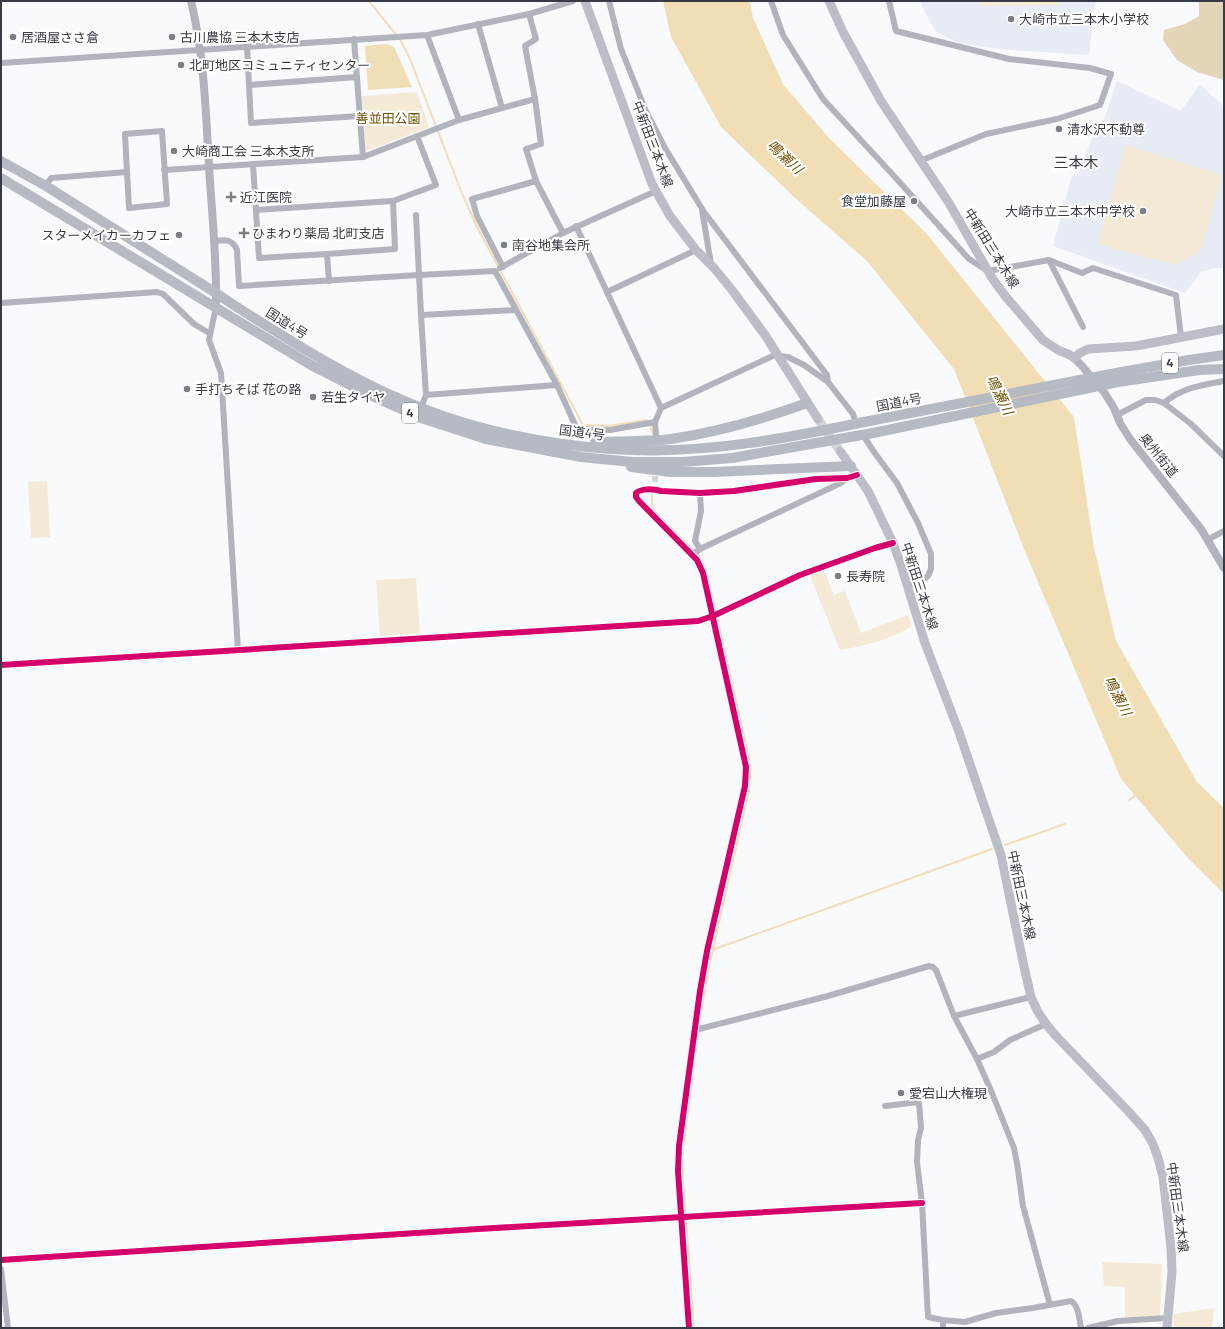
<svg xmlns="http://www.w3.org/2000/svg" width="1225" height="1329" font-family="Barlow,'Noto Sans JP',sans-serif">
<style>
.built{fill:#e8ecf5}
.green{fill:#f5ead5}
.forest{fill:#e4d5b6}
.water{fill:#f2deb5}
.lines{fill:none;stroke-linecap:round;stroke-linejoin:round}
.stream{stroke:#f2deb5;stroke-width:2}
.minor-tunnel{stroke:#d1d4d8;stroke-width:6;stroke-dasharray:6 3;stroke-linecap:butt}
.secondary-tunnel{stroke:#d1d4d8;stroke-width:9;stroke-dasharray:9 4.5;stroke-linecap:butt}
.minor{stroke:#b1b4bc;stroke-width:6}
.tertiary{stroke:#b1b4bc;stroke-width:8}
.secondary{stroke:#bbbec6;stroke-width:9}
.trunk{stroke:#b6bac2;stroke-width:10}
.trunk-bridge{stroke:#b6bac2;stroke-width:10}
.cycleway-casing{stroke:#fff;stroke-width:8}
.cycleway{stroke:#d6006c;stroke-width:6}
.poi-dot{fill:#7b7e86;stroke:#fff;stroke-width:1.5}
.labels{text-anchor:middle;stroke-width:4;stroke-linejoin:round;paint-order:stroke}
.shield{fill:#fff;stroke:#73767e;stroke-width:1}
.shield-label{font-size:12px;font-weight:bold;fill:#373b46}
.poi-label{font-size:13px;fill:#373b46;stroke:#fff;text-anchor:start}
.park-label{font-size:13px;fill:#6f5206;stroke:#fff}
.street-label{font-size:13px;fill:#373b46;stroke:#fff}
.water-label{font-size:14px;font-style:italic;fill:#6d5003;stroke:#fff}
.quarter-label{font-size:15px;fill:#373b46;stroke:#fff}
</style>
<rect width="100%" height="100%" fill="#f8fafd"/>
<g class="built">
<polygon points="922,1 1100,1 1095,3 1089,55 1008,50 959,43 936,32 922,7"/>
<polygon points="1117,81 1181,111 1200,84 1224,107 1224,268 1215,268 1201,272 1185,293 1053,246 1072,175 1078,174 1098,124 1104,120"/>
</g>
<g class="green">
<polygon points="979,1 1058,1 1058,5 979,6"/>
<polygon points="417,92 429,127 366,151 362,96"/>
<polygon points="1126,145 1222,175 1201,250 1176,265 1098,244"/>
<polygon points="47,481 50,537 31,538 28,482"/>
<path d="M824,570L834,595L845,591L861,633L908,615L912,626C890,640 865,646 840,650L810,576Z"/>
<polygon points="416,578 420,633 380,636 376,580"/>
<polygon points="1102,1262 1162,1264 1160,1316 1125,1318 1125,1287 1104,1286"/>
<polygon points="1214,1308 1212,1328 1174,1328 1174,1314"/>
</g>
<polygon class="forest" points="1199,1 1224,1 1224,80 1197,72 1177,60 1163,40 1164,30 1185,24 1199,16"/>
<g class="water">
<polygon points="663,1 750,1 753,18 783,84 828,137 926,233 1074,417 1094,548 1116,641 1197,782 1224,808 1224,894 1187,857 1121,779 1024,549 954,369 867,261 795,198 721,127 671,37"/>
<polygon points="386,44 394,47 412,87 368,90 365,46"/>
</g>
<g class="lines">
<g class="stream">
<polyline points="369,1 397,36"/>
<polyline points="400,39 410,59 461,191 477,227 583,425 609,426 646,420 647,421"/>
<polyline points="650,426 653,434"/>
<polyline points="652,493 652,506 655,512 698,555 706,570 749,758 750,778 749,790 708,971 698,1031 682,1158 682,1167 694,1328"/>
<polyline points="1129,800 1137,794"/>
<polyline points="1005,845 1065,824"/>
<polyline points="712,950 992,849"/>
</g>
<polyline class="minor-tunnel" points="655,482 656,448"/>
<polyline class="secondary-tunnel" points="818,419 840,451"/>
<g class="minor">
<polyline points="609,1 621,49 646,111 665,148 704,212 827,375 828,382"/>
<polyline points="771,1 783,35 823,99 894,176 969,259 988,271 1049,260 1082,273 1093,268 1176,295 1181,337"/>
<polyline points="889,1 896,31 1009,59 1090,68 1111,74 1100,105 1057,119 986,134 920,161"/>
<polyline points="529,14 536,39 525,46 535,99"/>
<polyline points="478,24 502,108"/>
<polyline points="427,35 459,120"/>
<polyline points="354,39 363,157"/>
<polyline points="247,46 251,123 360,116"/>
<polyline points="1,63 427,35 529,14 573,1"/>
<polyline points="249,85 357,77"/>
<polyline points="253,164 259,258 327,254"/>
<polyline points="164,170 363,157 459,120 535,99 541,144 526,149 536,181 472,199 477,216 503,267"/>
<polyline points="536,181 563,233"/>
<polyline points="46,186 51,178 127,172 129,208 167,204 162,131 125,134 127,172"/>
<polyline points="256,210 393,201"/>
<polyline points="702,210 711,264"/>
<polyline points="576,226 607,292"/>
<path d="M214,241C224,240 232,238 237,250L239,286L419,275L416,215"/>
<polyline points="1049,260 1083,327"/>
<polyline points="500,268 563,233 656,191"/>
<polyline points="329,281 327,254 395,249 393,201 436,185 417,136"/>
<polyline points="1,303 157,292 163,294 194,324 209,333"/>
<polyline points="216,307 209,340 221,373 238,650"/>
<polyline points="516,310 421,315 419,275 495,271 557,385 577,429 610,430 655,422 661,408 607,292 696,250"/>
<polyline points="421,315 426,395 421,408"/>
<polyline points="779,356 788,357 804,365 828,382 853,414 856,423"/>
<polyline points="426,395 557,385"/>
<path d="M1164,403C1181,388 1202,385 1224,381"/>
<polyline points="661,408 777,354"/>
<polyline points="1117,415 1146,400 1155,400 1164,403 1191,424 1224,456"/>
<polyline points="655,422 656,434"/>
<polyline points="863,435 874,452 897,483 918,523 931,554 931,569 928,576 922,581 907,586"/>
<polyline points="1207,540 1224,531"/>
<polyline points="700,549 695,541 701,511 700,493"/>
<polyline points="692,555 700,549 841,483 847,478"/>
<polyline points="1,665 698,621 713,616 800,575 875,548 893,543"/>
<polyline points="954,1016 1031,997"/>
<polyline points="695,1030 828,996 929,966 933,967 936,970 954,1016 977,1059 992,1093 1014,1148 1017,1163 1023,1206 1050,1305"/>
<polyline points="977,1059 994,1052 1010,1040 1046,1024"/>
<polyline points="885,1106 919,1102 921,1128 918,1140 917,1162 922,1203 928,1317 943,1320 943,1328"/>
<polyline points="1,1260 478,1229 922,1203"/>
<polyline points="1,1269 8,1328"/>
<path d="M943,1320L965,1322L996,1313L1033,1308L1071,1301C1079,1306 1079,1319 1081,1328"/>
<path d="M689,1328L678,1171L679,1146L700,991L707,951L745,786L746,767L703,573L697,560L639,501L636,497V493C642,488 654,489 661,491L700,493L734,491L816,479L847,478L857,475"/>
<polyline points="1088,1328 1118,1321 1168,1318"/>
</g>
<g class="tertiary">
<path d="M191,1C204,55 206,112 209,167C212,214 217,260 216,307"/>
<polyline points="1074,358 1082,366 1104,392 1114,408 1120,423 1130,439 1201,529 1224,568"/>
</g>
<g class="secondary">
<polyline points="585,1 652,184 670,216 696,250 714,268 732,290 765,335 818,419"/>
<polyline points="829,1 843,32 881,101 949,203 992,278 1006,297 1043,340 1058,350 1070,355 1074,358 1080,353 1088,349 1136,346 1224,329"/>
<polyline points="840,451 868,491 893,543 900,562 925,643 959,732 1001,855 1023,962 1031,997 1038,1012 1046,1024 1057,1037 1129,1112 1145,1130 1153,1144 1158,1158 1163,1177 1171,1247 1172,1272 1167,1328"/>
</g>
<g class="trunk">
<path d="M1,161L46,186L216,293C237,308 259,321 280,334C332,367 385,396 443,416C501,436 570,448 632,450C710,453 788,438 864,422"/>
<polyline points="1,178 311,365 370,395 421,418 486,439 581,457 632,462 683,462 732,458 873,433"/>
<polyline points="1116,373 1189,360 1224,355"/>
<polyline points="1118,382 1199,370 1224,369"/>
<path d="M595,442C620,441 646,442 671,439C717,432 763,419 807,403"/>
<polyline points="631,467 671,472 713,472 851,466"/>
</g>
<g class="trunk-bridge">
<polyline points="864,422 1116,373"/>
<polyline points="873,433 1118,382"/>
</g>
<defs>
<g id="cycleway">
<polyline points="1,665 698,621 713,616 800,575 875,548 893,543"/>
<polyline points="1,1260 478,1229 922,1203"/>
<path d="M689,1328L678,1171L679,1146L700,991L707,951L745,786L746,767L703,573L697,560L639,501L636,497V493C642,488 654,489 661,491L700,493L734,491L816,479L847,478L857,475"/>
</g>
</defs>
<use href="#cycleway" class="cycleway-casing"/>
<use href="#cycleway" class="cycleway"/>
</g>
<g class="poi-dot">
<circle cx="1011" cy="19" r="4"/>
<circle cx="13" cy="37" r="4"/>
<circle cx="172" cy="37" r="4"/>
<circle cx="181" cy="65" r="4"/>
<circle cx="1059" cy="129" r="4"/>
<circle cx="174" cy="151" r="4"/>
<path d="M229 191h4v4h4v4h-4v4h-4v-4h-4v-4h4z"/>
<circle cx="914" cy="201" r="4"/>
<circle cx="1143" cy="211" r="4"/>
<path d="M242 227h4v4h4v4h-4v4h-4v-4h-4v-4h4z"/>
<circle cx="179" cy="235" r="4"/>
<circle cx="504" cy="245" r="4"/>
<circle cx="187" cy="389" r="4"/>
<circle cx="313" cy="397" r="4"/>
<circle cx="838" cy="576" r="4"/>
<circle cx="901" cy="1093" r="4"/>
</g>
<g class="labels">
<g class="shield">
<rect x="1162" y="353" width="16" height="20" rx="3"/>
<rect x="402" y="403" width="16" height="20" rx="3"/>
</g>
<g class="shield-label">
<text x="1170" y="367">4</text>
<text x="410" y="417">4</text>
</g>
<g class="poi-label">
<text x="1019" y="24">大崎市立三本木小学校</text>
<text x="21" y="42">居酒屋ささ倉</text>
<text x="180" y="42">古川農協 三本木支店</text>
<text x="189" y="70">北町地区コミュニティセンター</text>
<text x="1067" y="134">清水沢不動尊</text>
<text x="182" y="156">大崎商工会 三本木支所</text>
<text x="240" y="202">近江医院</text>
<text x="906" y="206" text-anchor="end">食堂加藤屋</text>
<text x="1135" y="216" text-anchor="end">大崎市立三本木中学校</text>
<text x="252" y="238">ひまわり薬局 北町支店</text>
<text x="171" y="240" text-anchor="end">スターメイカーカフェ</text>
<text x="512" y="250">南谷地集会所</text>
<text x="195" y="394">手打ちそば 花の路</text>
<text x="321" y="402">若生タイヤ</text>
<text x="846" y="581">長寿院</text>
<text x="909" y="1098">愛宕山大権現</text>
</g>
<g class="park-label">
<text x="388" y="123">善並田公園</text>
</g>
<g class="street-label">
<text transform="translate(653 144) rotate(69)" y="5">中新田三本木線</text>
<text transform="translate(992 248) rotate(58)" y="5">中新田三本木線</text>
<text transform="translate(287 323) rotate(32)" y="5">国道4号</text>
<text transform="translate(899 402) rotate(-11)" y="5">国道4号</text>
<text transform="translate(582 432) rotate(7)" y="5">国道4号</text>
<text transform="translate(1159 455) rotate(51)" y="5">奥州街道</text>
<text transform="translate(920 586) rotate(72)" y="5">中新田三本木線</text>
<text transform="translate(1022 895) rotate(78)" y="5">中新田三本木線</text>
<text transform="translate(1178 1207) rotate(82)" y="5">中新田三本木線</text>
</g>
<g class="water-label">
<text transform="translate(785 157) rotate(43)" y="5">鳴瀬川</text>
<text transform="translate(1000 395) rotate(64)" y="5">鳴瀬川</text>
<text transform="translate(1118 696) rotate(63)" y="5">鳴瀬川</text>
</g>
<g class="quarter-label">
<text x="1076" y="168">三本木</text>
</g>
</g>
<rect width="1225" height="1329" fill="none" stroke="#373b46" stroke-width="4"/>
</svg>
